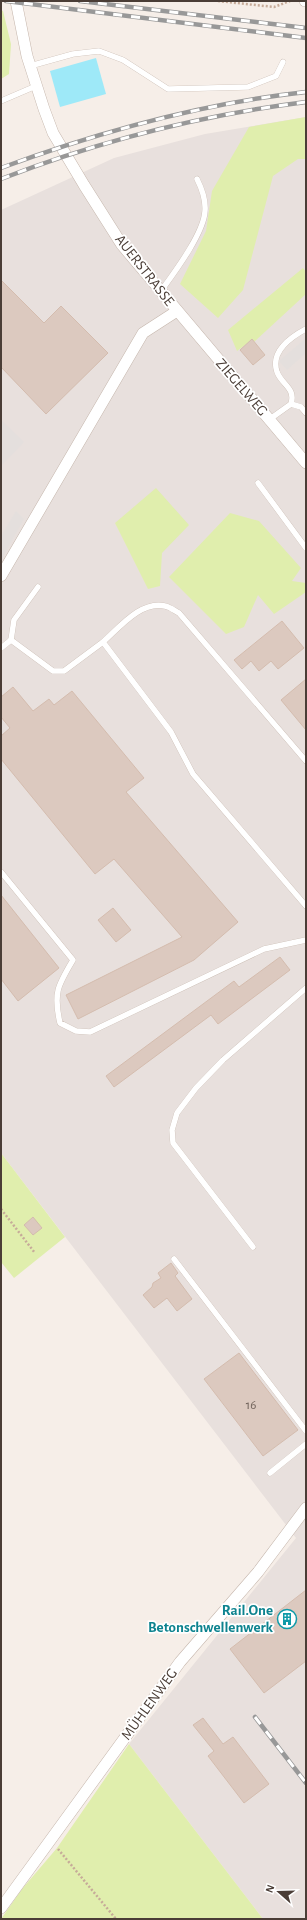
<svg xmlns="http://www.w3.org/2000/svg" width="307" height="1920" font-family="'Alegreya Sans',sans-serif">
<style>
.industrial{fill:#e8e0dd}
.green{fill:#e0eead}
.parking{fill:#e4dfdd}
.water{fill:#9ee9f8}
.building{fill:#dcc9bf;stroke:#d4bcae}
.lines{fill:none;stroke-linecap:round;stroke-linejoin:round}
.lane-casing{stroke:#c5b6ac;stroke-width:6}
.street-casing{stroke:#c5b6ac;stroke-width:12}
.path{stroke:#c6ab99;stroke-width:2.5;stroke-dasharray:2 2;stroke-linecap:butt}
.lane{stroke:#fff;stroke-width:5.5}
.street{stroke:#fff;stroke-width:11}
.rail-casing{stroke:#989898;stroke-width:4.5}
.rail{stroke:#fff;stroke-width:3;stroke-dasharray:9;stroke-linecap:butt}
.labels{text-anchor:middle;stroke-width:3.5;stroke-linejoin:round;paint-order:stroke}
.number-label{font-size:13px;fill:#6e6058}
.street-label{font-size:15px;fill:#4a3d36;stroke:#fff}
.culture-label{font-size:15px;font-weight:bold;fill:#0d838f;stroke:#fff;text-anchor:end}
</style>
<rect width="100%" height="100%" fill="#f6eee8"/>
<polygon class="industrial" points="306,117 306,1919 263,1919 129,1744 296,1538 1,1153 1,210 114,158 205,134"/>
<g class="green">
<polygon points="1,10 3,11 11,44 9,74 1,79"/>
<polygon points="306,117 306,159 298,159 273,176 243,290 218,318 180,284 206,231 212,191 249,127"/>
<polygon points="303,268 306,272 306,294 254,342 252,340 237,351 228,330"/>
<polygon points="156,488 189,525 162,553 160,586 148,589 115,523"/>
<polygon points="230,513 259,521 301,568 292,581 306,583 306,592 274,614 258,595 244,627 226,634 169,577"/>
<polygon points="1,1153 65,1237 14,1278 1,1262"/>
<polygon points="129,1744 263,1919 1,1919 22,1889 57,1848"/>
</g>
<g class="parking">
<polygon points="306,338 306,353 287,370 279,361"/>
<polygon points="1,420 24,442 1,466"/>
<polygon points="16,511 24,519 1,560 1,536"/>
</g>
<polygon class="water" points="96,58 106,94 60,107 50,71"/>
<g class="building">
<polygon points="1,280 44,323 61,306 108,353 46,414 1,367"/>
<polygon points="252,339 265,355 253,365 240,350"/>
<polygon points="282,621 304,648 278,669 271,661 259,671 251,661 242,669 234,660"/>
<polygon points="306,679 306,730 281,700"/>
<polygon points="13,687 33,711 49,699 54,705 72,691 144,778 126,792 238,922 194,960 78,1019 66,995 182,937 114,859 95,874 1,759 1,736 10,728 1,717 1,697"/>
<polygon points="1,895 59,968 18,1001 1,979"/>
<polygon points="113,908 131,930 116,942 98,920"/>
<polygon points="280,957 290,970 218,1024 211,1015 114,1087 106,1076 234,981 239,987"/>
<polygon points="33,1217 42,1228 33,1235 24,1225"/>
<polygon points="171,1263 178,1273 175,1276 192,1299 177,1311 167,1298 154,1308 143,1295 152,1287 153,1283 161,1278 158,1273"/>
<polygon points="239,1353 298,1430 263,1456 204,1379"/>
<polygon points="306,1590 306,1661 264,1693 230,1649"/>
<polygon points="203,1718 223,1744 233,1737 269,1784 244,1803 208,1756 214,1751 193,1725"/>
</g>
<g class="lines">
<defs>
<g id="lane">
<polyline points="30,66 73,54 99,51 123,60 168,89 248,87 276,76 283,62"/>
<polyline points="1,101 36,86"/>
<path d="M161,291C174,273 204,233 205,211C206,199 202,189 197,179"/>
<polyline points="291,404 301,407 306,413"/>
<path d="M270,419L291,404C296,388 282,385 277,372C270,351 291,337 306,329"/>
<polyline points="258,483 306,548"/>
<polyline points="11,640 14,620 38,587"/>
<polyline points="1,648 11,640 53,671 64,671 103,642"/>
<path d="M306,761L179,613C175,611 170,607 165,606C141,600 119,628 103,642L171,732L193,774L306,906"/>
<path d="M1,872L73,960C58,985 53,993 60,1023L76,1031L90,1032L264,949L306,940"/>
<polyline points="253,1247 173,1143 172,1130 177,1113 196,1088 223,1060 306,988"/>
<polyline points="174,1259 306,1431"/>
<polyline points="270,1473 306,1444"/>
</g>
<g id="street">
<polyline points="16,1 27,56 44,109 53,133 84,185 122,245 306,463"/>
<polyline points="305,1 306,1"/>
<polyline points="1,576 143,333 177,311"/>
<polyline points="1,1908 180,1662 258,1572 306,1508"/>
</g>
</defs>
<use href="#lane" class="lane-casing"/>
<use href="#street" class="street-casing"/>
<g class="path">
<polyline points="218,1 274,7 290,1"/>
<polyline points="1,1209 35,1253"/>
<polyline points="58,1849 116,1919"/>
</g>
<use href="#lane" class="lane"/>
<use href="#street" class="street"/>
<defs>
<g id="rail">
<polyline points="6,1 306,38"/>
<polyline points="80,1 306,28"/>
<path d="M1,168C96,133 205,103 306,92"/>
<path d="M1,179C99,141 202,115 306,102"/>
<polyline points="255,1717 306,1783"/>
</g>
</defs>
<use href="#rail" class="rail-casing"/>
<use href="#rail" class="rail"/>
</g>
<defs>
<symbol id="building-ring" viewBox="-11 -11 22 22"><circle r="9.5" fill="#fff" stroke="#0f9aa8" stroke-width="1.5"/><path d="M-4-6H4V6H1V3H-1V6H-4ZM-2.5-4.3h1.7v1.8h-1.7ZM.8-4.3h1.7v1.8H.8ZM-2.5-1h1.7V.8h-1.7ZM.8-1h1.7V.8H.8Z" fill="#0f9aa8"/></symbol>
</defs>
<g fill-rule="evenodd">
<use href="#building-ring" x="276" y="1608" width="22" height="22"/>
</g>
<g class="labels">
<g class="number-label">
<text x="251" y="1409">16</text>
</g>
<g class="street-label">
<text transform="translate(145 270) rotate(52)" y="5">AUERSTRASSE</text>
<text transform="translate(242 387) rotate(49)" y="5">ZIEGELWEG</text>
<text transform="translate(149 1704) rotate(-54)" y="5">MÜHLENWEG</text>
</g>
<g class="culture-label">
<text x="273" y="1615">Rail.One<tspan x="273" dy="17">Betonschwellenwerk</tspan></text>
</g>
</g>
<rect width="307" height="1920" fill="none" stroke="#4a3d36" stroke-width="4"/>
<g transform="translate(279 1892) rotate(290)" stroke="#ffffff" stroke-width="3" paint-order="stroke">
<path d="M0-3L7 15L0 10L-7 15Z" fill="#4a3d36"/>
<text y="-6" font-size="11" font-weight="bold" text-anchor="middle" fill="#4a3d36">N</text>
</g>
</svg>
